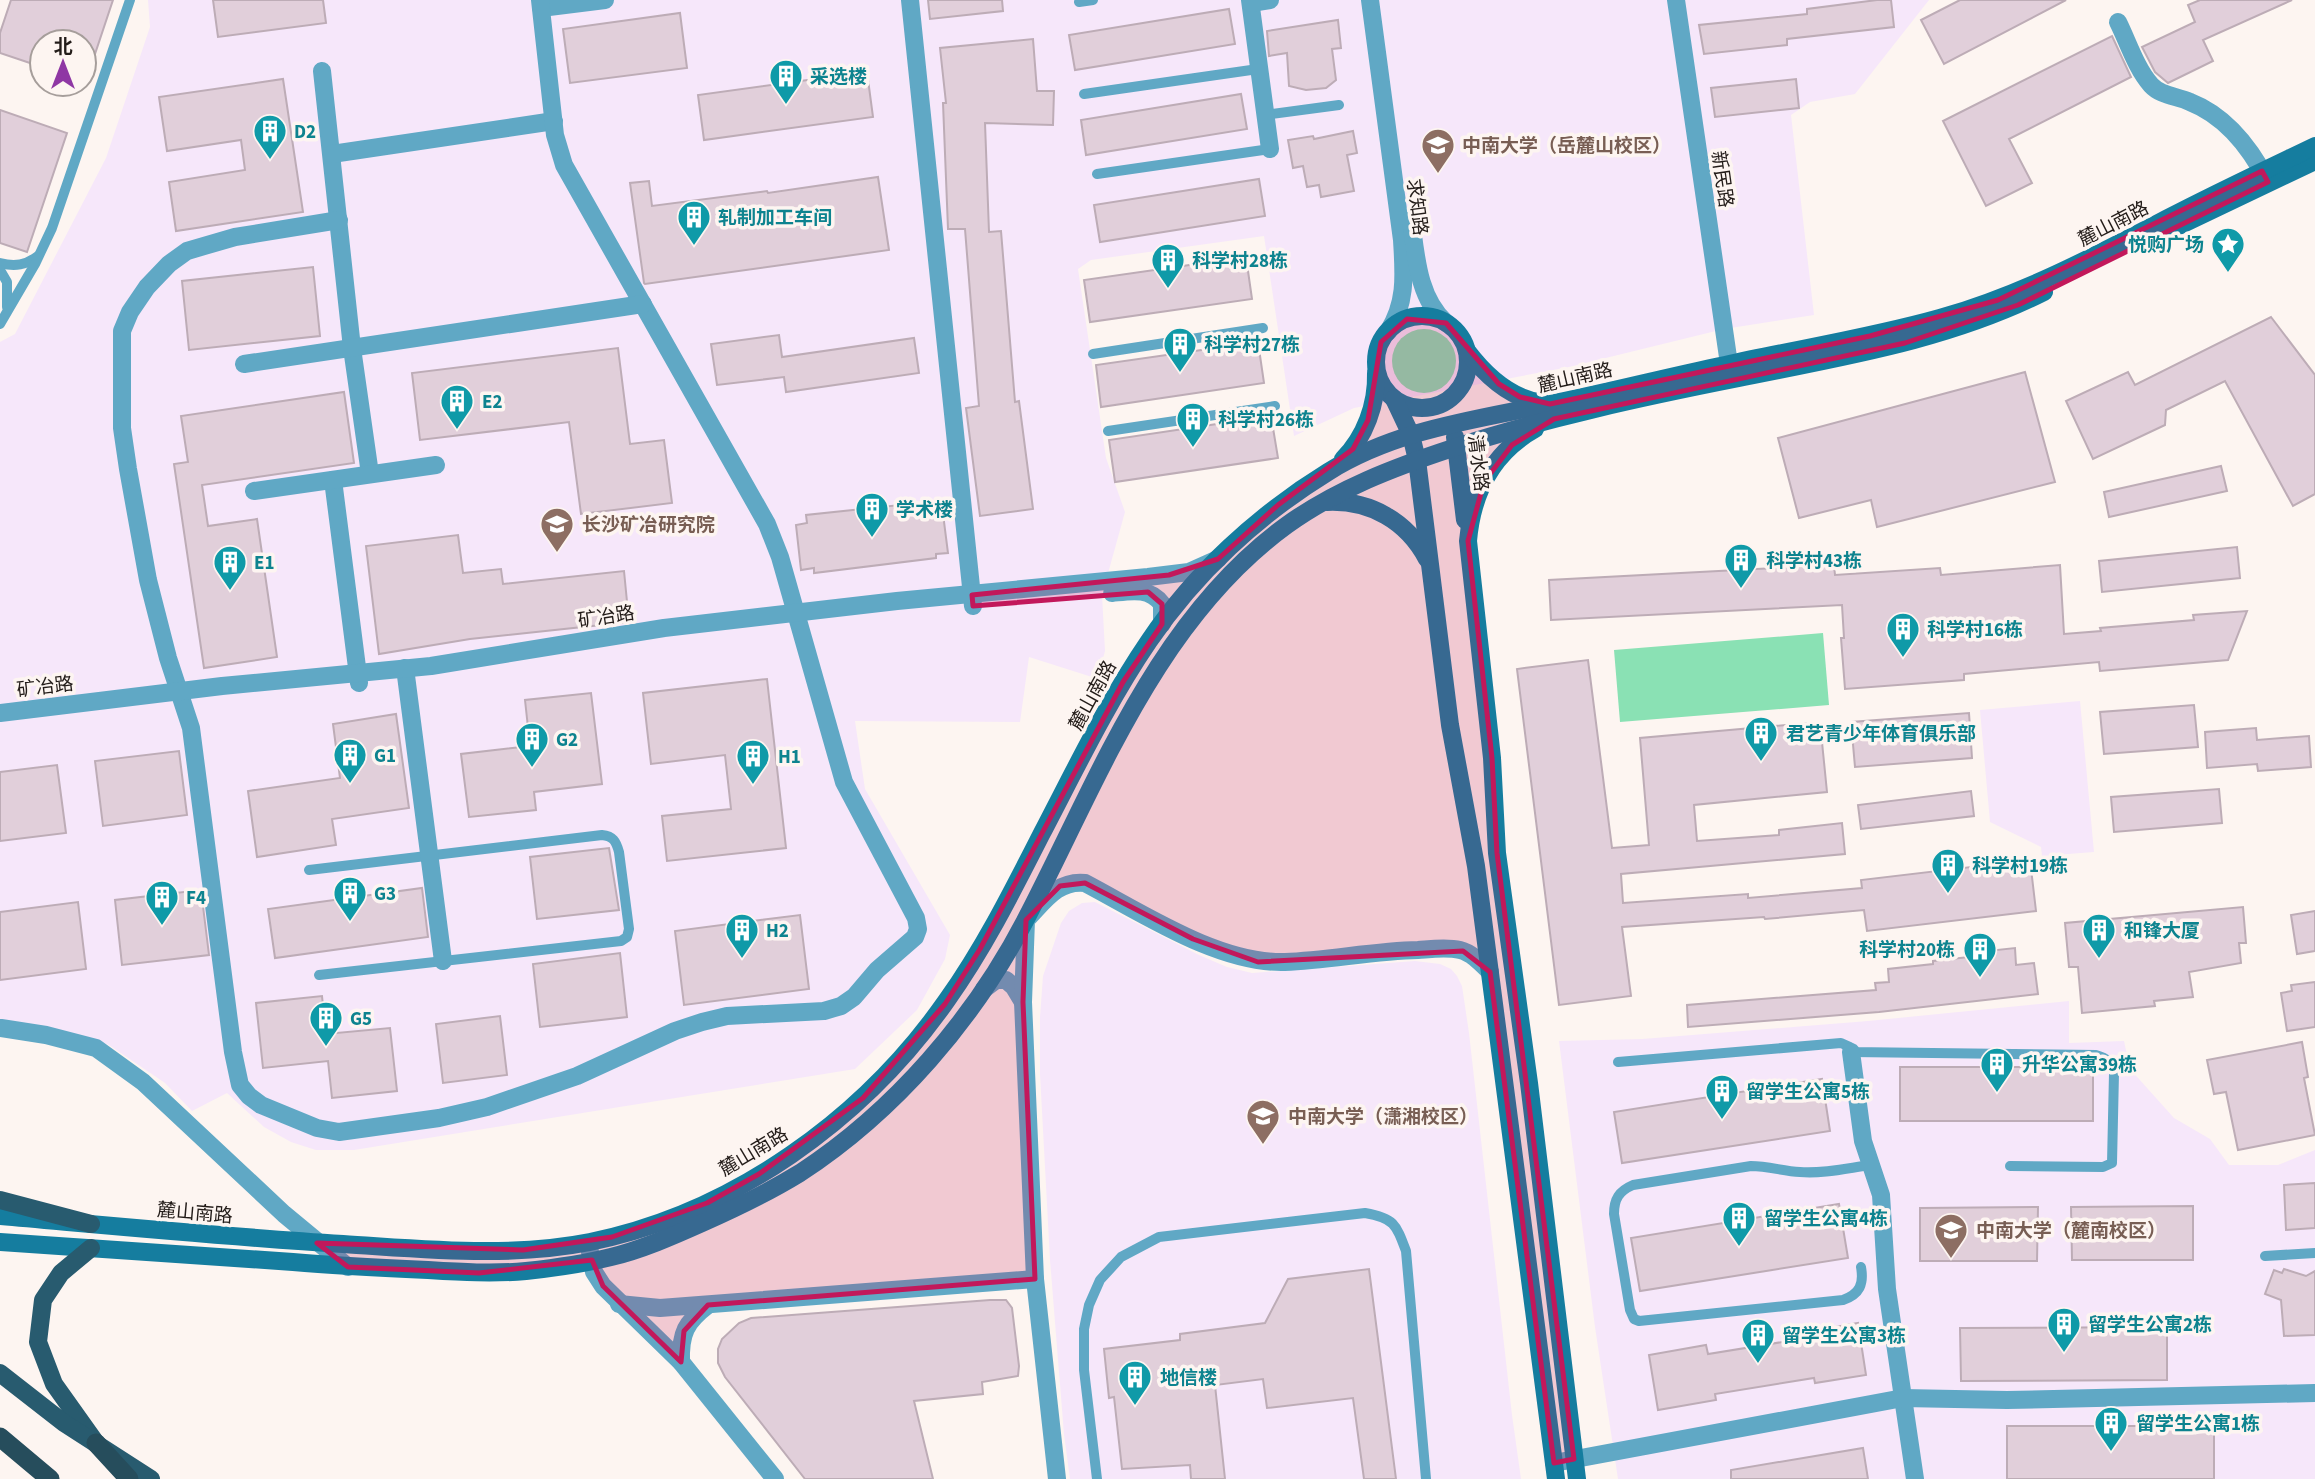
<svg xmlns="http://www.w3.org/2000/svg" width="2315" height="1479" font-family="'Source Sans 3','Noto Sans SC',sans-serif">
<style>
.education{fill:#f6e7fa}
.green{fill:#8ae1b4}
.building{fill:#e1cfda;stroke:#bdacb6;stroke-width:2}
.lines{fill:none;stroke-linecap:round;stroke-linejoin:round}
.service{stroke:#60a8c5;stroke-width:10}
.minor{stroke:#60a8c5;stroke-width:18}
.tertiary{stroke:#60a8c5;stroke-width:18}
.secondary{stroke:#157d9f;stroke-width:18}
.primary{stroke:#285b6f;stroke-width:18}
.trunk{stroke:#264d5c;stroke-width:19}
.marked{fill:#c2185b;fill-opacity:0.2;stroke:#c2185b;stroke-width:5;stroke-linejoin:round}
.labels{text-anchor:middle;stroke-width:7;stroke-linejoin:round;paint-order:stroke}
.culture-label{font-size:19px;font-weight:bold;fill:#0d838f;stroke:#fdf5f1;text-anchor:start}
.education-label{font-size:19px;font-weight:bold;fill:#785e54;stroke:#fdf5f1;text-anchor:start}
.street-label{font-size:19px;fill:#231c19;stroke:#fdf5f1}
</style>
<rect width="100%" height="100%" fill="#fdf5f1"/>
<g class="education">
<polygon points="148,0 1929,0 1855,94 1810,102 1791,115 1814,315 1724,329 1569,367 1354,408 1294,436 1264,236 1091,260 1078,269 1106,458 1125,512 1102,595 1105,651 1102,662 1092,677 1029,657 1020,722 855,721 865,789 950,935 945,959 917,1010 855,1069 354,1150 316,1150 291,1142 264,1127 227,1093 192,1111 165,1083 109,1045 91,1038 0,1021 0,342 15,334 106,158 150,27"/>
<polygon points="2080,701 2094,852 2042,856 2041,847 1990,822 1980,710"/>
<polygon points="1095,902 1199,955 1227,967 1252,973 1415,961 1440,964 1451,969 1457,976 1462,986 1469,1033 1512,1415 1521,1479 1070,1479 1064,1434 1050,1260 1040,1074 1040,1017 1043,976 1061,923 1069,911 1082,903"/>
<polygon points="2069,1001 2069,1043 2124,1041 2130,1069 2174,1118 2210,1139 2229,1165 2278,1165 2315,1150 2315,1479 1618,1479 1595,1327 1559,1041 1642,1039 1868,1021"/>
</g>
<g class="green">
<circle cx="1424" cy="361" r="32"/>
<polygon points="1823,633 1829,705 1620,722 1614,650"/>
</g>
<g class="building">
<polygon points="11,0 113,0 87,78 84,77 84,42 42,42 42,67 0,53 0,33"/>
<polygon points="213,0 323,0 326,23 218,37"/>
<polygon points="928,0 1002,0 1003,11 930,19"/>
<polygon points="1877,0 1891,0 1894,27 1787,39 1787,45 1704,54 1699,25 1807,14 1807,9"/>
<polygon points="1960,0 2066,0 1944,64 1921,20"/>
<polygon points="2200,0 2292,0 2203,40 2213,61 2168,83 2155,72 2142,47 2195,22 2188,5"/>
<polygon points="1229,9 1235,44 1075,70 1069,35"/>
<polygon points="680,13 687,68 570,83 563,29"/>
<polygon points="1338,20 1341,48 1332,49 1336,80 1326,88 1306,90 1289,86 1287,53 1269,56 1267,31"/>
<polygon points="2112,36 2131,77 2009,139 2032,183 1986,206 1943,121"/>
<polygon points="1033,39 1037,91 1054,91 1053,125 985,123 989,232 1001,231 1015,402 1019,401 1033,509 980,516 966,408 979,406 965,229 948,229 943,103 946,103 940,48"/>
<polygon points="867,72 873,117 704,140 698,95"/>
<polygon points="283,79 303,212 176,231 169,182 245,170 241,140 167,151 159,97"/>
<polygon points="1796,79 1799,108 1715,117 1711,88"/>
<polygon points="1241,94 1247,129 1086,155 1081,120"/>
<polygon points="0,110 67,133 27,252 0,243"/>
<polygon points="1353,131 1357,153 1347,155 1354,191 1321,197 1319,185 1307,187 1303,166 1293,168 1288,140 1313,136 1314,139"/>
<polygon points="878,177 889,250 645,284 644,283 630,183 649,181 652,206 767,191 768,193"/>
<polygon points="1259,179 1265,216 1100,242 1094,205"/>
<polygon points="1246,257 1252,299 1090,322 1084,280"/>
<polygon points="313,267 320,336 189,350 182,281"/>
<polygon points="2271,317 2315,375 2315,494 2293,506 2225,381 2166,410 2165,425 2093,459 2066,401 2128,372 2135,385"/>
<polygon points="779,335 782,357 914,338 919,373 786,392 784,377 717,385 711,344"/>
<polygon points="1258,342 1264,383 1101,407 1096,365"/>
<polygon points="618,348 630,444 664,440 672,503 581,514 569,422 420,440 412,373"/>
<polygon points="2025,372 2055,482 1877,527 1871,500 1799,518 1778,438"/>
<polygon points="344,392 354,463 202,485 208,526 257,519 277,657 204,668 174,464 188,462 181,416"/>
<polygon points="1271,416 1278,458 1115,482 1109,440"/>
<polygon points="2221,466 2227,491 2109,517 2104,492"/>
<polygon points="928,502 928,508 942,506 948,553 936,554 936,558 814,573 814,568 801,570 796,525 807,523 806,515"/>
<polygon points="458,535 463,573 501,569 503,584 624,571 629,622 470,639 379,654 366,546"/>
<polygon points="2237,547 2240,578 2102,592 2099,561"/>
<polygon points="1834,565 1835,575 1940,568 1941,575 2060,565 2064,634 2101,631 2100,628 2194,620 2193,615 2247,611 2228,660 2100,671 2099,662 1964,674 1964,680 1845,689 1841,638 1844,638 1842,605 1551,620 1549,580"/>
<polygon points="1588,660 1612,848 1649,845 1640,738 1820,722 1827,792 1694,805 1697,841 1779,835 1779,830 1842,823 1845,854 1621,874 1623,903 1748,894 1748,898 1862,888 1861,880 2030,860 2036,911 1867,931 1864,910 1765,919 1764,917 1622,927 1631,996 1559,1005 1517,669"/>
<polygon points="767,679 786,848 667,861 662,816 731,809 725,755 651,764 643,693"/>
<polygon points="591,693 602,784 534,792 536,810 469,817 461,754 530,746 525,700"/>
<polygon points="2194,705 2198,747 2104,754 2100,712"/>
<polygon points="1969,713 1972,758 1855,767 1851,722"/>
<polygon points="396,714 409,808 332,819 336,845 257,857 248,791 340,778 333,724"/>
<polygon points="2256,728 2257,740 2309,736 2311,767 2258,771 2257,764 2207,768 2205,732"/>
<polygon points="179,751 187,815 103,826 95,761"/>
<polygon points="57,765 66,833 0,841 0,772"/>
<polygon points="2219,789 2222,823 2114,832 2111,797"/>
<polygon points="1971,791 1974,816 1861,829 1858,805"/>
<polygon points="609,848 619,910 537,919 530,857"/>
<polygon points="422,888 428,937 275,958 268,909"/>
<polygon points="201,890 209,955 122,965 115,900"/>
<polygon points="78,902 86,969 0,980 0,912"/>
<polygon points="2243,907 2246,943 2239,943 2241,963 2189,972 2193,997 2154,1001 2155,1006 2082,1013 2078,967 2069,967 2065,923"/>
<polygon points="2315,911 2315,951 2297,954 2291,915"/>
<polygon points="800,915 809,989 684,1005 675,931"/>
<polygon points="2015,948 2016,965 2034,963 2038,994 1879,1012 1688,1027 1687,1005 1876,990 1875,983 1889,982 1888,969 1933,964 1933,961 1988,955 1987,951"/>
<polygon points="620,953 627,1017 540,1027 533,964"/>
<polygon points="2315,982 2315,1027 2287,1031 2281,993 2292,991 2291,985"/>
<polygon points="322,996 326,1034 390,1028 397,1091 332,1098 328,1061 263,1068 256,1003"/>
<polygon points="500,1016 507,1075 443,1083 436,1024"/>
<polygon points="2302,1042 2308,1077 2304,1078 2315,1135 2238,1150 2226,1092 2214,1094 2207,1060"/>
<rect x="1900" y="1067" width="193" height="54"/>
<polygon points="1822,1079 1830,1131 1622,1163 1614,1112"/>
<polygon points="2315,1183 2315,1228 2286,1230 2284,1185"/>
<polygon points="1839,1204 1848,1258 1640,1291 1631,1238"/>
<polygon points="2193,1206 2193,1260 2072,1260 2071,1207"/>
<polygon points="2038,1207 2037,1261 1920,1261 1920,1208"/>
<polygon points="1369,1269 1396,1479 1364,1479 1353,1398 1267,1408 1263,1379 1215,1385 1225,1479 1191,1479 1190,1465 1122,1469 1114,1397 1109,1398 1104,1349 1180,1340 1180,1334 1265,1323 1288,1279"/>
<polygon points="2284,1269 2306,1276 2315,1271 2315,1335 2284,1336 2281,1300 2265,1294 2274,1270 2282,1273"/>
<polygon points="990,1300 1006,1300 1012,1308 1019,1366 1018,1376 982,1382 983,1394 914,1401 933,1479 805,1479 725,1377 718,1363 718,1349 722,1339 739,1323 751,1318"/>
<polygon points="1858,1323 1866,1375 1815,1383 1814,1378 1715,1394 1716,1400 1658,1410 1649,1355 1706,1345 1708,1354 1807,1338 1807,1332"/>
<polygon points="2167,1327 2167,1380 1961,1381 1960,1328"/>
<rect x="2007" y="1426" width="207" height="53"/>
<polygon points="1863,1448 1868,1479 1731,1479 1731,1470"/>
</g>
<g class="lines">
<g class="service">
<polyline points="1079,2 1093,0"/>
<polyline points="1084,94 1258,69"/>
<polyline points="1265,115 1339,105"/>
<polyline points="1097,174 1270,149"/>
<path d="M0,263C15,267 26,265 38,256"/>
<polyline points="0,270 7,282 7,307"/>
<polyline points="0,324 35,264 52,228 130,0"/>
<polyline points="1093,354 1263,328"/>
<polyline points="1108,431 1275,406"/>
<path d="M309,870L602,835C613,836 616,841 619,852L629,929L627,937L621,941L319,975"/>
<path d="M1618,1062L1841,1043L1850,1047L1851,1052L2096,1055C2107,1058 2111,1062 2114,1073L2112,1163L2103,1167L2010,1166"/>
<polyline points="2265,1256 2315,1253"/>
<path d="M1861,1267C1864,1284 1860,1294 1843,1300L1639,1321L1634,1319L1630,1310L1614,1214C1614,1199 1619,1191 1633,1185L1751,1166C1768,1166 1783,1171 1800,1172C1823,1174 1848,1168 1871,1165"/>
<path d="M1097,1479L1084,1370V1329L1089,1305L1100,1280L1121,1257L1159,1237L1365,1213C1394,1218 1396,1224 1406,1251L1426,1479"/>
</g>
<g class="minor">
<polyline points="910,0 973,606"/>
<polyline points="1250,0 1270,149"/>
<polyline points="1676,0 1729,364"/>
<polyline points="1251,3 1270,0"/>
<polyline points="541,8 605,0"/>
<path d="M2118,22C2128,42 2136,68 2151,85C2161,96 2177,96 2190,102C2226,116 2251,149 2268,182"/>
<polyline points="322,71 352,348 370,474"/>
<polyline points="332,154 554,121"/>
<polyline points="339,220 235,237 187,251 169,264 147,287 130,312 122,331 122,428 128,469 148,580 168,658 191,728 233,1052 240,1085 249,1096 261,1105 317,1128 339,1132 439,1118 487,1107 577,1076 675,1031 702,1022 727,1016 824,1011 841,1006 854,997 877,970 915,937 918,929 916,918 844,782 780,557 767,524 564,165 555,135 540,0"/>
<polyline points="244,364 643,304"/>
<polyline points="333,480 359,683"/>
<polyline points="254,491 436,465"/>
<path d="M1112,593C1131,591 1149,587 1162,604V624"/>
<polyline points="405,668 443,961"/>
<polyline points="0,713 222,686 431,666 664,628 897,601 1148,577 1189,572 1218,559"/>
<polyline points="984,989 996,980 1006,980 1014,987 1023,1002"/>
<polyline points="1,1028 46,1035 96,1048 143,1082 284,1214 348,1267"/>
<polyline points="1851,1052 1863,1141 1881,1195 1887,1289 1915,1479"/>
<polyline points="589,1247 594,1272 603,1286 681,1362 775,1479"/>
<polyline points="619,1304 660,1308 1035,1279"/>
<path d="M681,1362C680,1333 686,1322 708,1305"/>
<polyline points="1554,1463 1903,1398 2007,1400 2315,1393"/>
<path d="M1057,1479L1035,1279L1023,1002L1026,920C1044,902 1057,880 1085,883C1144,914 1219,964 1285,962C1330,960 1374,951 1418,950C1432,949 1447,947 1460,950C1472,953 1481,963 1490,972"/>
</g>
<g class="tertiary">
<path d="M1370,0L1402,240C1404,274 1407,302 1388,332"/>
<path d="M1411,220C1416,256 1418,298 1446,323"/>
</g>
<g class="secondary">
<polyline points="2170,230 2315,161"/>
<circle cx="1422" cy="362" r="46"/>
<path d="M1467,351C1486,376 1511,399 1543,403"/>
<polyline points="1394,399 1411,435 1417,460 1450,725 1476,866 1556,1479"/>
<path d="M1535,429C1492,453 1472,494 1468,541L1492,758L1497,853L1529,1083L1577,1479"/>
<polyline points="1455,437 1465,520"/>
<path d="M1343,459C1365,437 1377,404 1376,373"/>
<path d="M1327,502C1370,500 1407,521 1427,559"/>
<path d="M0,1216C114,1226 229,1237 343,1244C425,1249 509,1258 590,1242C733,1213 864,1119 947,1000C984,948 1013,890 1042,833C1076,768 1108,701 1149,641C1195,573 1258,515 1328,472C1395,430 1474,420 1550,404C1609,392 1667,377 1725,365C1797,349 1869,338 1940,318C2021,295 2093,257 2166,219C2216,193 2265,170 2315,146"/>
<path d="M0,1242C98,1249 196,1255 293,1262C338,1266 383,1268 428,1270C460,1272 493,1274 526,1271C554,1268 583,1264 611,1257C641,1250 673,1236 702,1223C736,1208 769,1192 800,1173C895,1111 974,1019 1026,919C1098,781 1156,620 1287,525C1337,489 1395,467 1453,448C1546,418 1643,397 1739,378C1842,357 1949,340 2044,292"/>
</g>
<g class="primary">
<polyline points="0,1200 91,1224"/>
<polyline points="91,1248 61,1273 43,1300 38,1342 54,1384 96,1443"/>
<polyline points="0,1373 64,1423 151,1479"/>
</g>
<g class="trunk">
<polyline points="0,1437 50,1479"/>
<polyline points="96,1443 129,1479"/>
</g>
</g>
<path class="marked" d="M2262,171L2268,182L2018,305L1905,343L1554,419L1512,445L1484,482L1468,541L1492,758L1497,853L1574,1459L1554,1463L1490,972L1463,951L1258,962L1193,939L1085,883L1060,886L1026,920L1023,1002L1035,1279L708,1305L684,1331L681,1362L603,1286L592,1260L479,1273L348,1267L317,1243L523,1250L612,1237L707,1203L759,1174L863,1098L945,1004L980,949L1123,682L1162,624V604L1148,592L973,606L972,595L1169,575L1218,559L1278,505L1353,449L1368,420L1381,342L1407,319L1446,323L1499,384L1520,397L1550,404L1870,336L1998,300Z"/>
<defs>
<symbol id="building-pin" viewBox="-11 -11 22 30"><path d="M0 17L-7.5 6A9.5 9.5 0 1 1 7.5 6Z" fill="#0f9aa8" stroke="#fdf5f1"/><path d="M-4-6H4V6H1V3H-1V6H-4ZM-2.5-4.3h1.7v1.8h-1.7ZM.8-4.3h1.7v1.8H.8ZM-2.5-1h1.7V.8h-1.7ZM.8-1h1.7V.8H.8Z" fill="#fff"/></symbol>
<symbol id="university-pin" viewBox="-11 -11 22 30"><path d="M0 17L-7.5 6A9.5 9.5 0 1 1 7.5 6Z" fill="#8d6e63" stroke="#fdf5f1"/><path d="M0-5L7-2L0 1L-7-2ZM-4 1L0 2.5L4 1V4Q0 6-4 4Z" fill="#fff"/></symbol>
<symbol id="sight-pin" viewBox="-11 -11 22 30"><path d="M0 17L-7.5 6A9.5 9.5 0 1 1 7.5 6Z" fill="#0f9aa8" stroke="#fdf5f1"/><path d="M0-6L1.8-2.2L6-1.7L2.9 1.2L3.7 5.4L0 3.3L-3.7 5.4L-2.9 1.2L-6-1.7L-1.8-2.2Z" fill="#fff"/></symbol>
</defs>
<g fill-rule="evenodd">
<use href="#building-pin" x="767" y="57" width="38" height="52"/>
<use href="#building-pin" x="251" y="112" width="38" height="52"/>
<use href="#university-pin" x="1419" y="126" width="38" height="52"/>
<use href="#building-pin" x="675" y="198" width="38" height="52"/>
<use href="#sight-pin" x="2209" y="225" width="38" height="52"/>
<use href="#building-pin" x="1149" y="241" width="38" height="52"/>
<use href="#building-pin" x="1161" y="325" width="38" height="52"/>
<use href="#building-pin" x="438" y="382" width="38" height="52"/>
<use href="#building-pin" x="1174" y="400" width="38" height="52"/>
<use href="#building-pin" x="853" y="490" width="38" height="52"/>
<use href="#university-pin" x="538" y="505" width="38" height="52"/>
<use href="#building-pin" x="1722" y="541" width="38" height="52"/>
<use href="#building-pin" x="211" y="543" width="38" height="52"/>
<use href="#building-pin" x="1884" y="610" width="38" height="52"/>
<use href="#building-pin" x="1742" y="714" width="38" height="52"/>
<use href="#building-pin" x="513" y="720" width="38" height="52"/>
<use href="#building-pin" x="331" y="736" width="38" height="52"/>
<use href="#building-pin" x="734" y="737" width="38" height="52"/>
<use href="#building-pin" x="1929" y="846" width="38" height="52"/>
<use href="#building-pin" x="331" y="874" width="38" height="52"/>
<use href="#building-pin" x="143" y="878" width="38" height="52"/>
<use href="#building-pin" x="723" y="911" width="38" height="52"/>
<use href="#building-pin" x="2080" y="911" width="38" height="52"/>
<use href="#building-pin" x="1961" y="930" width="38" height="52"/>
<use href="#building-pin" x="307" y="999" width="38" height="52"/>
<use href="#building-pin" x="1978" y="1045" width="38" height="52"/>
<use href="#building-pin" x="1703" y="1072" width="38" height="52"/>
<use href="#university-pin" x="1244" y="1097" width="38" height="52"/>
<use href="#building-pin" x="1720" y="1199" width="38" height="52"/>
<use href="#university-pin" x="1932" y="1211" width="38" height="52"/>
<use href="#building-pin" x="2045" y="1305" width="38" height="52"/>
<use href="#building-pin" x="1739" y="1316" width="38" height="52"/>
<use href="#building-pin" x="1116" y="1358" width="38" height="52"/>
<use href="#building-pin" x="2092" y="1404" width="38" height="52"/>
</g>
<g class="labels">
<g class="culture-label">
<text x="810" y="83">采选楼</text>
<text x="294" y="138">D2</text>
<text x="718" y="224">轧制加工车间</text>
<text x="2204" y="251" text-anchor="end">悦购广场</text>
<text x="1192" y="267">科学村28栋</text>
<text x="1204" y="351">科学村27栋</text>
<text x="482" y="408">E2</text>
<text x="1218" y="426">科学村26栋</text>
<text x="896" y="516">学术楼</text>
<text x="1766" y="567">科学村43栋</text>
<text x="254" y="569">E1</text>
<text x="1927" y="636">科学村16栋</text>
<text x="1786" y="740">君艺青少年体育俱乐部</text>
<text x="556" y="746">G2</text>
<text x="374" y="762">G1</text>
<text x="778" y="763">H1</text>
<text x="1972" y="872">科学村19栋</text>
<text x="374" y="900">G3</text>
<text x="186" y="904">F4</text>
<text x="766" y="937">H2</text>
<text x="2124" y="937">和锋大厦</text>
<text x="1955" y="956" text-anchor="end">科学村20栋</text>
<text x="350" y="1025">G5</text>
<text x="2022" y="1071">升华公寓39栋</text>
<text x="1746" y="1098">留学生公寓5栋</text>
<text x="1764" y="1225">留学生公寓4栋</text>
<text x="2088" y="1331">留学生公寓2栋</text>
<text x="1782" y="1342">留学生公寓3栋</text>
<text x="1160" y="1384">地信楼</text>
<text x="2136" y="1430">留学生公寓1栋</text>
</g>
<g class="education-label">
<text x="1462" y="152">中南大学（岳麓山校区）</text>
<text x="582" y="531">长沙矿冶研究院</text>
<text x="1288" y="1123">中南大学（潇湘校区）</text>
<text x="1976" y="1237">中南大学（麓南校区）</text>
</g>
<g class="street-label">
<text transform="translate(1723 179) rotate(82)" y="7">新民路</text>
<text transform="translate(1418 207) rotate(83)" y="7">求知路</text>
<text transform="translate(2113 223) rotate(-27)" y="7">麓山南路</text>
<text transform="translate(1575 377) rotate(-13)" y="7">麓山南路</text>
<text transform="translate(1479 463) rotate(83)" y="7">清水路</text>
<text transform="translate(606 616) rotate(-9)" y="7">矿冶路</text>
<text transform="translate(45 686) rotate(-7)" y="7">矿冶路</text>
<text transform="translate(1092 695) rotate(-61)" y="7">麓山南路</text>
<text transform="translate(753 1151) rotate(-31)" y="7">麓山南路</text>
<text transform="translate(195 1212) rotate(5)" y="7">麓山南路</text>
</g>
</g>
<g transform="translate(63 63)"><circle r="33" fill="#fdf5f1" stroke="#a69e9b" stroke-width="2"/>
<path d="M0-5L12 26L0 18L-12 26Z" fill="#8f37a4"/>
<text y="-10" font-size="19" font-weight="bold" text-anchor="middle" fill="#231c19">北</text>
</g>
</svg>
